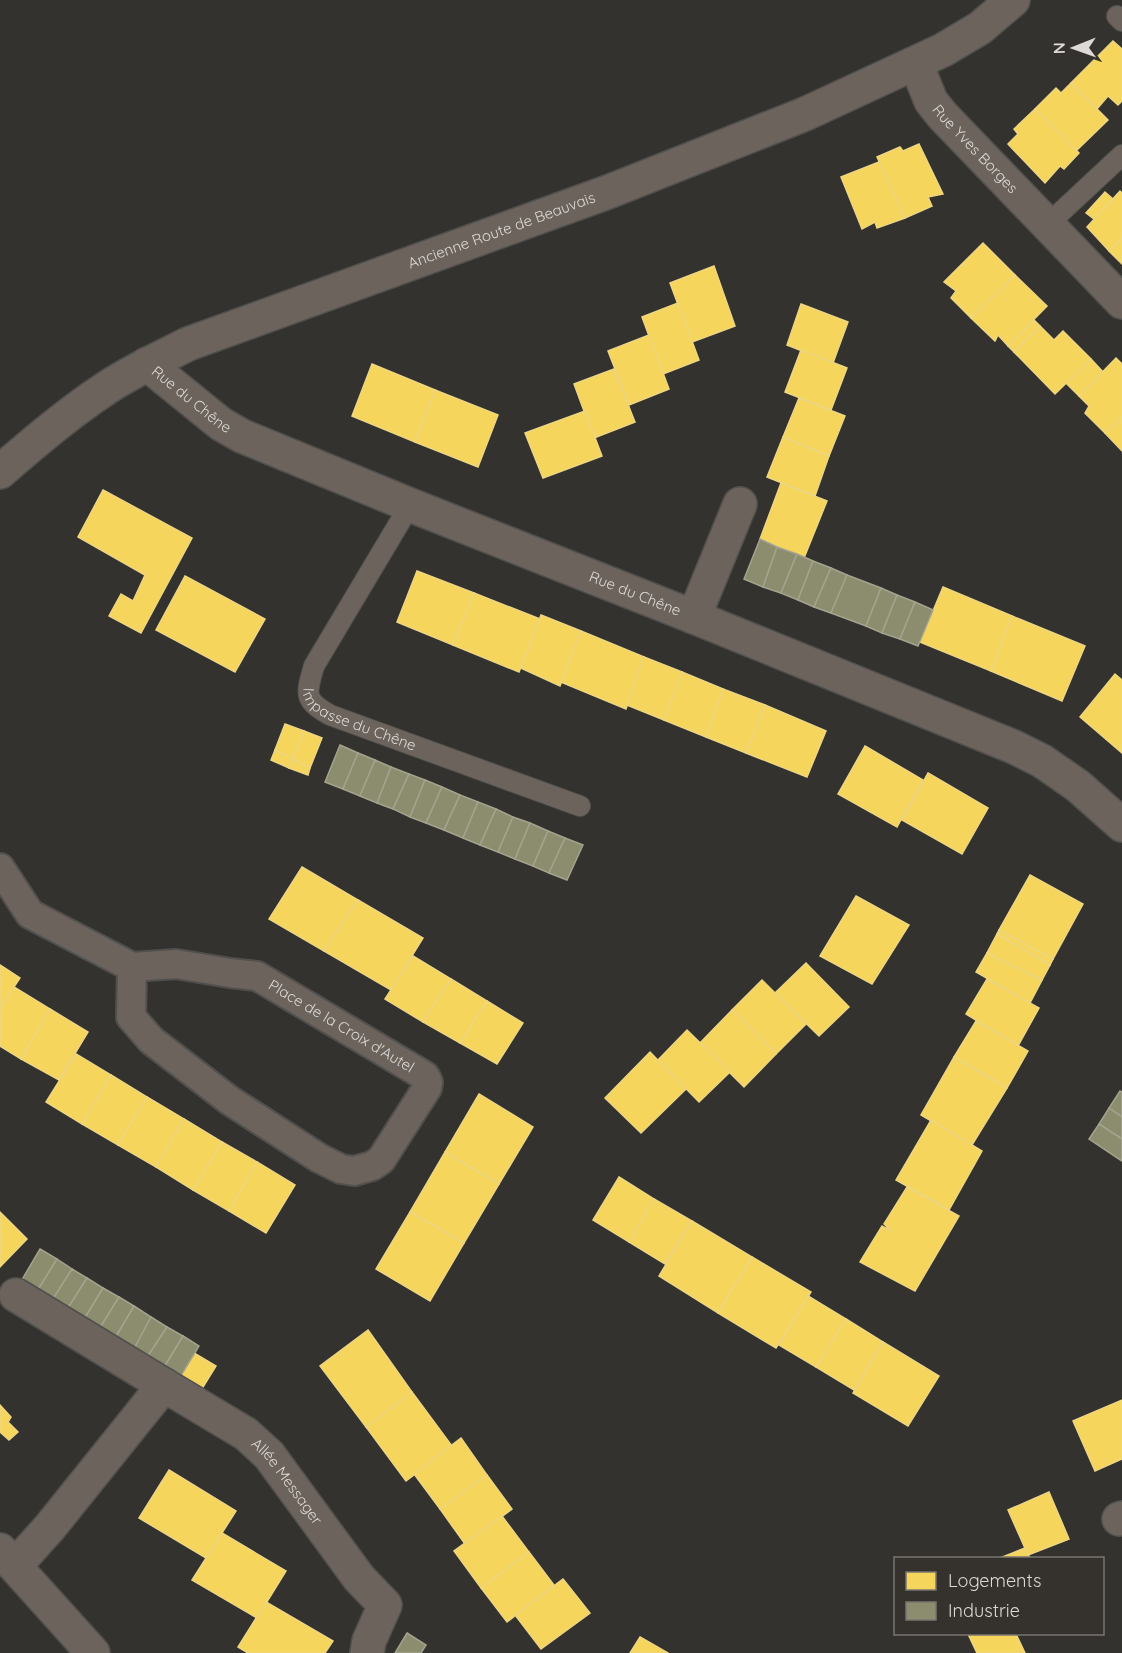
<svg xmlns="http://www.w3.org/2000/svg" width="1122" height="1653" font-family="Quicksand,sans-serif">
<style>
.homes{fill:#f6d55c;stroke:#eed681;stroke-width:1.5}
.industry{fill:#8c8c6e;stroke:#a4a38e;stroke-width:1.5}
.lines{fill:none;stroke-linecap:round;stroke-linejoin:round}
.service-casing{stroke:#51504e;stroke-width:22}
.pedestrian-casing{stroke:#51504e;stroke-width:32}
.minor-casing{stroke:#51504e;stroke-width:36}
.service{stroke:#6c645c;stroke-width:20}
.pedestrian{stroke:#6c645c;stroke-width:28}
.minor{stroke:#6c645c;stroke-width:33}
.labels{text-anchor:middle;stroke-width:6;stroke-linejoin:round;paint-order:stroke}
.street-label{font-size:15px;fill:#dcd9d7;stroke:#35322e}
</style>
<rect width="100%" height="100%" fill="#34322f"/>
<g class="homes">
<polygon points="1113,41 1122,49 1122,101 1118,105 1108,96 1097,109 1071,83"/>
<polygon points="1071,83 1108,120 1076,151 1035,109 1056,88 1061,93"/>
<polygon points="1035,109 1079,153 1064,169 1060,166 1045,183 1008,144 1018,134 1014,129"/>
<polygon points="919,144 943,194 928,197 932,206 905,218 877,157 900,147 903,151"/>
<polygon points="879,162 905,218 877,228 875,222 862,229 841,177"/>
<polygon points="1120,191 1122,193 1122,238 1109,251 1087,227"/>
<polygon points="1105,192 1113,199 1094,219 1086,213"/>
<polygon points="1122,238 1122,264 1109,251"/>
<polygon points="983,243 1015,275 971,318 951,298 956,291 944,282"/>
<polygon points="714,266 735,326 692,342 670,283"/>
<polygon points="1015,275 1047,306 1008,346 998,335 995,341 971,318"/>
<polygon points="678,303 699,360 663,374 642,317"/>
<polygon points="801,304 848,322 833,363 787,345"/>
<polygon points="1034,320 1040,326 1014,352 1008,346"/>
<polygon points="1040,326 1054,340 1063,331 1091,359 1055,394 1014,352"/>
<polygon points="649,335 669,389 629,405 608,351"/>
<polygon points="801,350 847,368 831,410 785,392"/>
<polygon points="1116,358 1122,364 1122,417 1105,433 1085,413 1089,406 1079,396"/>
<polygon points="1091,359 1103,372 1079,396 1066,383"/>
<polygon points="372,364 435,390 415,442 352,416"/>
<polygon points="614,369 635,422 594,438 574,384"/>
<polygon points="435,390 498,415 478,467 415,442"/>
<polygon points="799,398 845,416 829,456 783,437"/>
<polygon points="585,411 602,456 543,478 525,433"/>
<polygon points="1122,417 1122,451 1105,433"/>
<polygon points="783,437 829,456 815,496 767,477"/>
<polygon points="781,483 827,501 804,558 760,539"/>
<polygon points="103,490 192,538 141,633 109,616 121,594 133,601 145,575 78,537"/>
<polygon points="417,571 474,593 453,645 397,622"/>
<polygon points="185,576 265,619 235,672 156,630"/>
<polygon points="943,587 1012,616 991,671 920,642"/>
<polygon points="474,593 540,619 519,672 453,645"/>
<polygon points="541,615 581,631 560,686 521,668"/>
<polygon points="1012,616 1085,646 1062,701 991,671"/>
<polygon points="581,631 644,657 626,709 561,682"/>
<polygon points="644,657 682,672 664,720 627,705"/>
<polygon points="682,672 723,689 706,737 664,720"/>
<polygon points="1115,674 1122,680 1122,753 1080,717"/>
<polygon points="723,689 765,705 746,753 706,737"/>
<polygon points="765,705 826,731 807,777 746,753"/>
<polygon points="285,724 304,731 293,759 275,750"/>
<polygon points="304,731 322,738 310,768 293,759"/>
<polygon points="865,746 923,780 897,827 838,794"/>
<polygon points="275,750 293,759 289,768 271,760"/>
<polygon points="293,759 310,768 308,775 289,768"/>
<polygon points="928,773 988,808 962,854 902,820"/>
<polygon points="302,867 358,900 324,951 269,919"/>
<polygon points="1030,875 1083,904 1053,959 999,930"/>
<polygon points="856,896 909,925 872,984 820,956"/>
<polygon points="358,900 423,938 391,990 324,951"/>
<polygon points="999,930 1053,959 1050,965 997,934"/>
<polygon points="997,934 1050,965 1042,980 987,953"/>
<polygon points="987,953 1042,980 1030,1003 976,972"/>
<polygon points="413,956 451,979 423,1022 385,999"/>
<polygon points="806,963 849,1007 819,1036 775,993"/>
<polygon points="0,965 20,978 0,1008"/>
<polygon points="451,979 487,1001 460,1043 423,1022"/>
<polygon points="987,979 1039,1008 1018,1046 966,1014"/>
<polygon points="762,980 806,1024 776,1054 732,1010"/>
<polygon points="14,987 50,1009 21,1059 0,1046 0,1008"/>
<polygon points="487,1001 523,1023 497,1064 460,1043"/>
<polygon points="50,1009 88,1032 59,1080 21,1059"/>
<polygon points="732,1010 776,1054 744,1087 700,1043"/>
<polygon points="976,1021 1028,1051 1007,1088 954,1057"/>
<polygon points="687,1030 730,1072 699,1102 658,1060"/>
<polygon points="650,1052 686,1089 641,1133 605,1098"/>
<polygon points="76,1054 111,1075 82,1124 46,1102"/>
<polygon points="954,1057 1007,1088 972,1145 921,1115"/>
<polygon points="111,1075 147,1097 118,1145 82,1124"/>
<polygon points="479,1094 533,1127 499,1184 445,1152"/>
<polygon points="147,1097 184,1119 156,1167 118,1145"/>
<polygon points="184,1119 222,1142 193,1190 156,1167"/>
<polygon points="931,1120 982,1151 949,1210 896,1180"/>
<polygon points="222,1142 257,1162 229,1211 193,1190"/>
<polygon points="445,1152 499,1184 464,1243 410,1212"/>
<polygon points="257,1162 295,1185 266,1233 229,1211"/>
<polygon points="619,1177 654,1199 629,1242 593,1220"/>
<polygon points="907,1187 959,1216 915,1291 860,1262 882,1226 891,1231 884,1224"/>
<polygon points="654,1199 692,1221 665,1264 629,1242"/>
<polygon points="0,1212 27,1239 0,1267"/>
<polygon points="410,1212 464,1243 430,1301 376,1269"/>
<polygon points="692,1221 752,1257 718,1313 659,1276"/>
<polygon points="752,1257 811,1292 776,1348 718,1313"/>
<polygon points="808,1296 846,1319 816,1367 779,1345"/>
<polygon points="846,1319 883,1342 854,1390 816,1367"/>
<polygon points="368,1330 412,1392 366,1427 320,1366"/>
<polygon points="883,1342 939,1376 908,1426 853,1393"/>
<polygon points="194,1353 216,1366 200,1392 179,1379"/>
<polygon points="412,1392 452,1446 406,1481 366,1427"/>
<polygon points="1122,1400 1122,1459 1095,1471 1073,1421"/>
<polygon points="0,1405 11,1417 8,1422 18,1432 9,1440 0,1432"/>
<polygon points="461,1438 487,1475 440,1509 414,1474"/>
<polygon points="169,1470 236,1511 206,1558 139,1518"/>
<polygon points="487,1475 512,1509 465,1544 440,1509"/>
<polygon points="1049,1492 1069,1539 1028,1555 1008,1510"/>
<polygon points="502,1516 529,1552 481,1588 454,1551"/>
<polygon points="222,1533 286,1571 257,1618 192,1580"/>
<polygon points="1025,1548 1030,1558 1000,1558"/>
<polygon points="529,1552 554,1585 507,1622 481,1588"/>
<polygon points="563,1579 590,1613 541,1649 515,1615"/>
<polygon points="266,1602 333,1641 325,1653 248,1653 238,1647"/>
<polygon points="968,1634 1016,1634 1025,1653 977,1653"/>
<polygon points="640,1637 668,1653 630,1653"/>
</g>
<g class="industry">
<polygon points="760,539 777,547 763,587 744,579"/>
<polygon points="777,547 797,554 781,593 763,587"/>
<polygon points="797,554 813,561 798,600 781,593"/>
<polygon points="813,561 831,568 814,607 798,600"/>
<polygon points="831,568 847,575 831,613 814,607"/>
<polygon points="847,575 881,588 866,626 831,613"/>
<polygon points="881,588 897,595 882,633 866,626"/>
<polygon points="897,595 915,602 900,639 882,633"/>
<polygon points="915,602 933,610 918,646 900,639"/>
<polygon points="340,745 358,753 343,789 325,782"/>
<polygon points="358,753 375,760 360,796 343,789"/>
<polygon points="375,760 391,767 377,803 360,796"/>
<polygon points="391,767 409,774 393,809 377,803"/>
<polygon points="409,774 425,780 410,817 393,809"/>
<polygon points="425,780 442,787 426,823 410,817"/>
<polygon points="442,787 460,795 444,830 426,823"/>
<polygon points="460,795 478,802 463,838 444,830"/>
<polygon points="478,802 496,809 480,845 463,838"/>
<polygon points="496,809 513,817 498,852 480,845"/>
<polygon points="513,817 530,823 515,859 498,852"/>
<polygon points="530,823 548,831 533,866 515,859"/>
<polygon points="548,831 565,838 549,873 533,866"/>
<polygon points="565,838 583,845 567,880 549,873"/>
<polygon points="1120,1091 1122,1092 1122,1117 1109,1108"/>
<polygon points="1109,1108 1122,1117 1122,1139 1099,1124"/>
<polygon points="1099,1124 1122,1139 1122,1161 1089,1139"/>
<polygon points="40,1249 57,1259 36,1293 20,1283"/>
<polygon points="57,1259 72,1269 51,1302 36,1293"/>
<polygon points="72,1269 87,1278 66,1311 51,1302"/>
<polygon points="87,1278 103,1288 83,1321 66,1311"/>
<polygon points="103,1288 119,1297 98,1331 83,1321"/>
<polygon points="119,1297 134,1306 114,1340 98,1331"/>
<polygon points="134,1306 151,1317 133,1351 114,1340"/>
<polygon points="151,1317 167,1327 146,1359 133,1351"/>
<polygon points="167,1327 183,1336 163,1369 146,1359"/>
<polygon points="183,1336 199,1346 179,1379 163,1369"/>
<polygon points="407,1633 426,1645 421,1653 395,1653"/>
</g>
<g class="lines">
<defs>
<g id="service">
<polyline points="1117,16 1122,21"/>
<polyline points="1047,225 1122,155"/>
<path id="s1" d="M410,505L314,666C306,694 303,700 330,715L580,806"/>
</g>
<g id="pedestrian">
<path id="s2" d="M0,868L30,914L132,967L176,964L230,973L257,976L425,1076L428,1082L427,1088L381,1160L372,1166L354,1171L341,1169L319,1158L229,1100L151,1040L131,1017L132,967"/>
</g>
<g id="minor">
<path id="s3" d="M916,64L931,101L942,115L1122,302"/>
<path id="s4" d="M147,364L221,424L242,436L410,505L694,617L1014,747L1042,761L1078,786L1122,825"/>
<path id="s5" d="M0,472C33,443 66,415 102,391C129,372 159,359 188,344L608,192L805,114L943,50L980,28L1013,0"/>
<polyline points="694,617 740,504"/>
<polyline points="16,1295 164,1385"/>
<polyline points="1119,1519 1122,1518"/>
<polyline points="0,1550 93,1653"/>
<path id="s6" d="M15,1566L50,1527L164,1385L246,1434L269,1455L359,1578L385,1605L369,1641L367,1653"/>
</g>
</defs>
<use href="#service" class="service-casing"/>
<use href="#pedestrian" class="pedestrian-casing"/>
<use href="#minor" class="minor-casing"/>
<use href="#service" class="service"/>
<use href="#pedestrian" class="pedestrian"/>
<use href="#minor" class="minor"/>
</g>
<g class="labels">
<g class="street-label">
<text dy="5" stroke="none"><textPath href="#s3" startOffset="105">Rue Yves Borges</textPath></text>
<text dy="5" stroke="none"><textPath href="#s5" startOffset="562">Ancienne Route de Beauvais</textPath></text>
<text dy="5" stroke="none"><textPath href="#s4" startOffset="57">Rue du Chêne</textPath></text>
<text dy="5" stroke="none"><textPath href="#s4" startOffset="543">Rue du Chêne</textPath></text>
<text dy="5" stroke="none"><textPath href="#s1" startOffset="274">Impasse du Chêne</textPath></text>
<text dy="5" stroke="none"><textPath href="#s2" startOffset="394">Place de la Croix d'Autel</textPath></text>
<text dy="5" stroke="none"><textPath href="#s6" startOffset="393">Allée Messager</textPath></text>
</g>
</g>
<rect x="894" y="1557" width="210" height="78" fill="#35322e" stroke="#787572" stroke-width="1.5"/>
<rect x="906" y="1572" width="30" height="18" fill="#f6d55c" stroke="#787572" stroke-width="1.5"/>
<text x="948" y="1587" font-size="18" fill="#dcd9d7">Logements</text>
<rect x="906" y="1602" width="30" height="18" fill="#8c8c6e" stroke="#787572" stroke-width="1.5"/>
<text x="948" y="1617" font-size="18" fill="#dcd9d7">Industrie</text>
<g transform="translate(1074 48) rotate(269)" stroke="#35322e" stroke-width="4.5" paint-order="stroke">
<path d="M0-4.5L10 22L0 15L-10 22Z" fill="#dcd9d7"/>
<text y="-9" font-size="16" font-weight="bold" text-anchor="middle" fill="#dcd9d7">N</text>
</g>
</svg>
